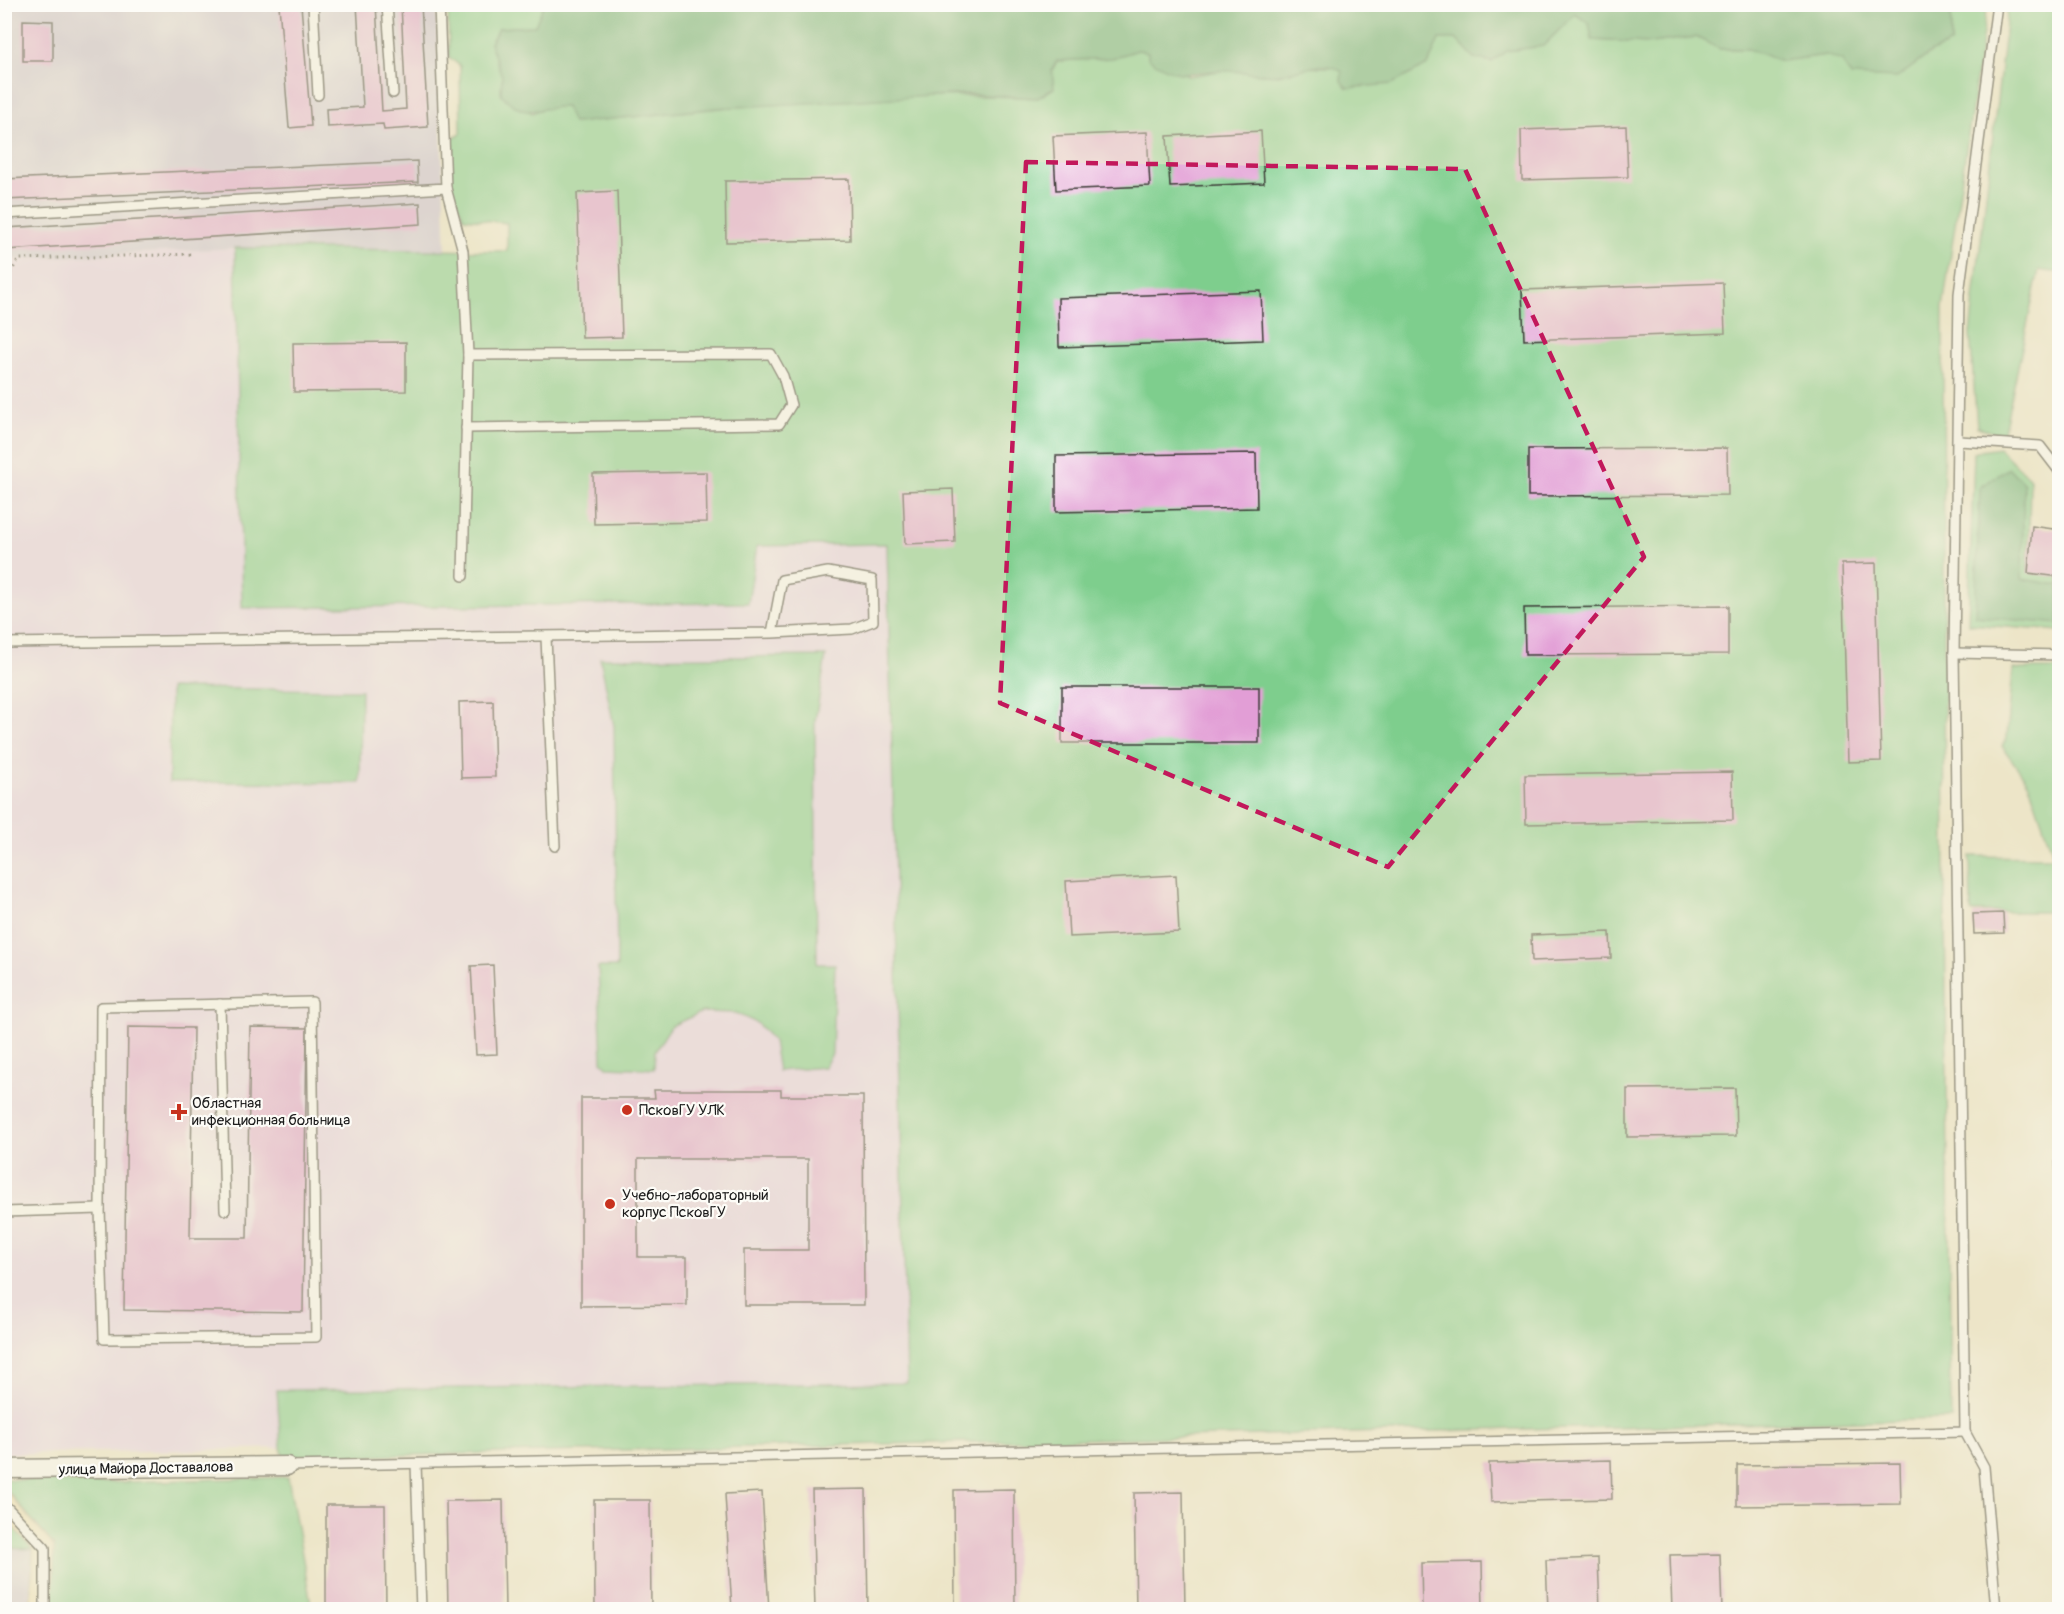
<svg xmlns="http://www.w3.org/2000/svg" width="2064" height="1614" font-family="Pangolin,sans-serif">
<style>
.built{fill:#e8d2ee}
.industrial{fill:#c9bfd7}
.green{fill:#7ece8d;stroke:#4d7554;stroke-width:1.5}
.forest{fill:#66b178;stroke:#41664a;stroke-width:1.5}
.sand{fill:#eeda9e;stroke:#857b5d;stroke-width:1.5}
.building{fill:#e29ed6}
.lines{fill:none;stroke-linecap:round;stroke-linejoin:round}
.lane-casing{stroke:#3b3a36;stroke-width:12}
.street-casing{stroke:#3b3a36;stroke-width:21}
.path{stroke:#3b3a36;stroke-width:3;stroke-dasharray:1.5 4.5;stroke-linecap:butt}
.lane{stroke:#fff;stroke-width:9}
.street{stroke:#fff;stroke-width:18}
.marked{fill:none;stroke:#c2185b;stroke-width:4.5;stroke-dasharray:12 8;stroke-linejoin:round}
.poi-dot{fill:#c8321e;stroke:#fdfcf7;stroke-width:2}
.labels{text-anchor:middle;stroke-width:4.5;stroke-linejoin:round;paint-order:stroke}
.poi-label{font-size:15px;fill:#1c1c1c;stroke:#fdfcf7;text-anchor:start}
.street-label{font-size:15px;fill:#1c1c1c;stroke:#fdfcf7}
</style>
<rect width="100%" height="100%" fill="#fdfcf7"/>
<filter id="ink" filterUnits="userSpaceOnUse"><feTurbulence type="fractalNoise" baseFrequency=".0167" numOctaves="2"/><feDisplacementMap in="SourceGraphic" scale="12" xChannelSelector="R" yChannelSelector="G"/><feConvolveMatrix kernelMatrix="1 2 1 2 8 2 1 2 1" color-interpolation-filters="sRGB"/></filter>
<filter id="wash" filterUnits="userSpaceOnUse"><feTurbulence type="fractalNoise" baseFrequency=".008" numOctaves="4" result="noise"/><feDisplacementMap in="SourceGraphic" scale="24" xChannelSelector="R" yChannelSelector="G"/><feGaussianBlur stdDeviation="1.35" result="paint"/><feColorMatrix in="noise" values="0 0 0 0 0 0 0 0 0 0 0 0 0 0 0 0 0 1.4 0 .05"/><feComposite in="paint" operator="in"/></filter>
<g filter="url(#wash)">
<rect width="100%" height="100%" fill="#ede5c8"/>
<polygon class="built" points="235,248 242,607 747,603 757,546 887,543 908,1384 277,1390 281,1448 5,1454 5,260"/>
<g class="industrial">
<polygon points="5,5 436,5 446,251 235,248 5,260"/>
<polygon points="5,1548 33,1549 30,1609 5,1610"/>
</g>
<g class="green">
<path d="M448,5H544L535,26L499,28L490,43L502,76L501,94L532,113L549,106L566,107L574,123C725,107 887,89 1038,98L1057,61L1112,58L1138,50L1148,52L1189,76L1225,70L1279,75L1306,67H1335L1342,72L1428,65L1439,39H1456L1474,58L1492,62L1506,51L1543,46L1575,14L1590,23L1592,40L1651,43L1696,37L1720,49H1748L1782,61L1826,55L1897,78L1932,52L1951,43V13L1937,5H1987L1943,308L1945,912L1951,1419L284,1458L281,1448L277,1390L907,1383L887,544L757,546L748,603L242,608L235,248L507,251V223L464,218L450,187L449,140L461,133L460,66L449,57Z"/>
<polygon points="2008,5 2059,5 2060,273 2039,270 2003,436 1977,427 1970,334"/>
<polygon points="1999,448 2030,479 2028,572 2059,577 2059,631 1968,624 1974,452"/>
<polygon points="826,656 815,721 817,964 835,964 832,1054 824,1067 778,1071 773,1041 757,1023 735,1013 702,1012 671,1026 655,1051 654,1069 607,1067 602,1061 598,967 617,967 614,726 600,658"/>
<polygon points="2013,669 2059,669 2059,912 1971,912 1970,856 2054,857 2029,784 2002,746 2007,737"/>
<polygon points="170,688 361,690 360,783 169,782"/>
<polygon points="288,1477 312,1609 53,1609 54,1546 5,1488 4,1479 93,1483"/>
<polygon points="5,1518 33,1549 5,1548"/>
</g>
<g class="forest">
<path d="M544,4H1937L1951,13V43L1932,52L1897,78L1851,76L1842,61L1826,55L1782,61L1748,49H1720L1696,37L1651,43L1592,40L1589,23L1575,14L1543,46L1506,51L1492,62L1474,58L1456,39H1439L1428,65L1392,84L1347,88L1341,81L1342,72C1324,58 1300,72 1279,74C1263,76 1244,71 1228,71C1191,69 1185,84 1148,58V52L1138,50L1112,58L1057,61L1052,70L1054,88L1038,98L968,94L718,108L573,123L566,107C534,106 528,123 501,94L502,76L490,43L499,28L535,26Z"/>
<polygon points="2009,468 2024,484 2022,579 2059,585 2059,624 1975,616 1980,487"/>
</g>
<polygon class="sand" points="4,1488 54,1546 53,1609 30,1609 33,1549 5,1518"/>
<g id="blocks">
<g class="building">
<polygon points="357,4 376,4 382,111 406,109 401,4 421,4 428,127 384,130 383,124 327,127 326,109 363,107"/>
<polygon points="279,5 301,5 311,126 289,128"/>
<polygon points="23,20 53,21 53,61 23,61"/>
<polygon points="1626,126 1628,177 1522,180 1521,130"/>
<polygon points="1261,131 1264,183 1170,187 1167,136"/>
<polygon points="1147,132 1150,186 1056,190 1053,136"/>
<polygon points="417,161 418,182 4,200 4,179"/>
<polygon points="849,179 850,240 726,242 725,181"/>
<polygon points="617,191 622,337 582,338 577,193"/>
<polygon points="420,203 421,224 5,250 5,228"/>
<polygon points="1723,283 1725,333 1524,340 1522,290"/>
<polygon points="1261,291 1263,340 1059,347 1058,298"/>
<polygon points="406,342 406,391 294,392 293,343"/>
<polygon points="1727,448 1728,495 1528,496 1528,449"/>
<polygon points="1256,453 1257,508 1056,512 1056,456"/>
<polygon points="706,472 707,522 594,524 593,474"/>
<polygon points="953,489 955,542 905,544 903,491"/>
<polygon points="2032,526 2060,530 2060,577 2028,573"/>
<polygon points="1876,563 1881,761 1848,762 1842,564"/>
<polygon points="1728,606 1728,654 1525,655 1524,608"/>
<rect x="1062" y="687" width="197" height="56"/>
<polygon points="493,701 495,777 461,778 459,702"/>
<polygon points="1732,772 1733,820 1526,824 1525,775"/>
<polygon points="1176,875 1179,932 1069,937 1066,881"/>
<polygon points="2003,913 2004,933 1974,934 1973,914"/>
<polygon points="1610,932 1611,958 1532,961 1531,935"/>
<polygon points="493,965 497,1054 476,1055 471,966"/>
<polygon points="128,1027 193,1028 190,1238 247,1238 250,1027 307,1028 303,1312 124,1310"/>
<polygon points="2055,1047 2060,1047 2060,1084 2056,1084"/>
<polygon points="1735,1088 1736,1136 1627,1137 1627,1089"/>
<polygon points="654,1090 781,1090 781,1096 863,1096 864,1305 744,1305 744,1250 808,1250 808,1159 638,1159 638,1257 687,1257 687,1305 581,1306 581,1098 655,1098"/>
<polygon points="2056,1098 2060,1098 2060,1132 2057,1132"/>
<polygon points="2055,1148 2060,1148 2060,1182 2056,1182"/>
<polygon points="2057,1248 2060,1248 2060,1276 2058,1276"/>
<polygon points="1611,1460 1612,1499 1491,1502 1489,1463"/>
<polygon points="1900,1463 1901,1504 1737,1506 1737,1465"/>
<polygon points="866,1489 868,1610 815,1610 812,1490"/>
<polygon points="1014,1489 1015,1610 955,1610 954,1490"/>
<polygon points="762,1492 769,1610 732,1610 725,1494"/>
<polygon points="1183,1492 1185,1610 1136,1610 1134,1493"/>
<polygon points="503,1500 505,1610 448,1610 446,1501"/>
<polygon points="594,1500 650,1500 651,1610 595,1610"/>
<polygon points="326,1505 385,1505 386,1610 326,1610"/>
<polygon points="1720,1554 1722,1610 1672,1610 1670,1555"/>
<polygon points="1598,1558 1600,1610 1548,1610 1546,1560"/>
<polygon points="1482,1562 1483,1610 1422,1610 1421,1563"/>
</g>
</g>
</g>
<g filter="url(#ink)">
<use href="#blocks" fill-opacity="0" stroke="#3b3a36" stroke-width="1.5"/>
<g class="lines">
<defs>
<g id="lane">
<polyline points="313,4 318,95"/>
<polyline points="387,4 393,93"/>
<polyline points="446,188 463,251 468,355 463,576"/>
<polyline points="4,214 446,188 439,4"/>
<polyline points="466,428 779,424 791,405 783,376 771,354 468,355"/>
<polyline points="1959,441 2040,446 2060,472"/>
<polyline points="546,637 555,846"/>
<polyline points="4,643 772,633 852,629 873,621 872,580 828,572 782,580 772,633"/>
<polyline points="1954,653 2060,655"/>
<polygon points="312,1002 316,1337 104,1339 100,1209 101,1007"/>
<polyline points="220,1004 225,1210"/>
<polyline points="4,1212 100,1209"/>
<polyline points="1965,1432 1984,1467 1996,1610"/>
<polyline points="416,1464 421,1610"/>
<polyline points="287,1466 1965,1432 1954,653 1959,294 1997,4"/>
<polyline points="4,1504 45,1548 45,1610"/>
</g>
<polyline id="street" points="4,1469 287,1466"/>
</defs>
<use href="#lane" class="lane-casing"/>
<use href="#street" class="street-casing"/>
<polyline class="path" points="4,283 19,259 194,254"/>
<use href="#lane" class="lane"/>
<use href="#street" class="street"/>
</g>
</g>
<path d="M0 0H2064V1614H0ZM1026,162L1465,169L1644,557L1388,867L1000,703Z" fill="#ede5c8" fill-opacity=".55" fill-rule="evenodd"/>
<path class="marked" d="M1026,162L1465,169L1644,557L1388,867L1000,703Z"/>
<g class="poi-dot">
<circle cx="627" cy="1110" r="6"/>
<path d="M176 1103h6v6h6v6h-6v6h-6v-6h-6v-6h6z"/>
<circle cx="610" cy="1204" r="6"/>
</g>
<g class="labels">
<g class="poi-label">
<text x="192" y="1108">Областная<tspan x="192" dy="17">инфекционная больница</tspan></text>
<text x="639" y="1115">ПсковГУ УЛК</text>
<text x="622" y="1200">Учебно-лабораторный<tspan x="622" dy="17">корпус ПсковГУ</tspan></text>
</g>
<g class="street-label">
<text transform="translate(146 1468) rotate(-1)" y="5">улица Майора Доставалова</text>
</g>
</g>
<rect width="2064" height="1614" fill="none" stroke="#fdfcf7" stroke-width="24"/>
</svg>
